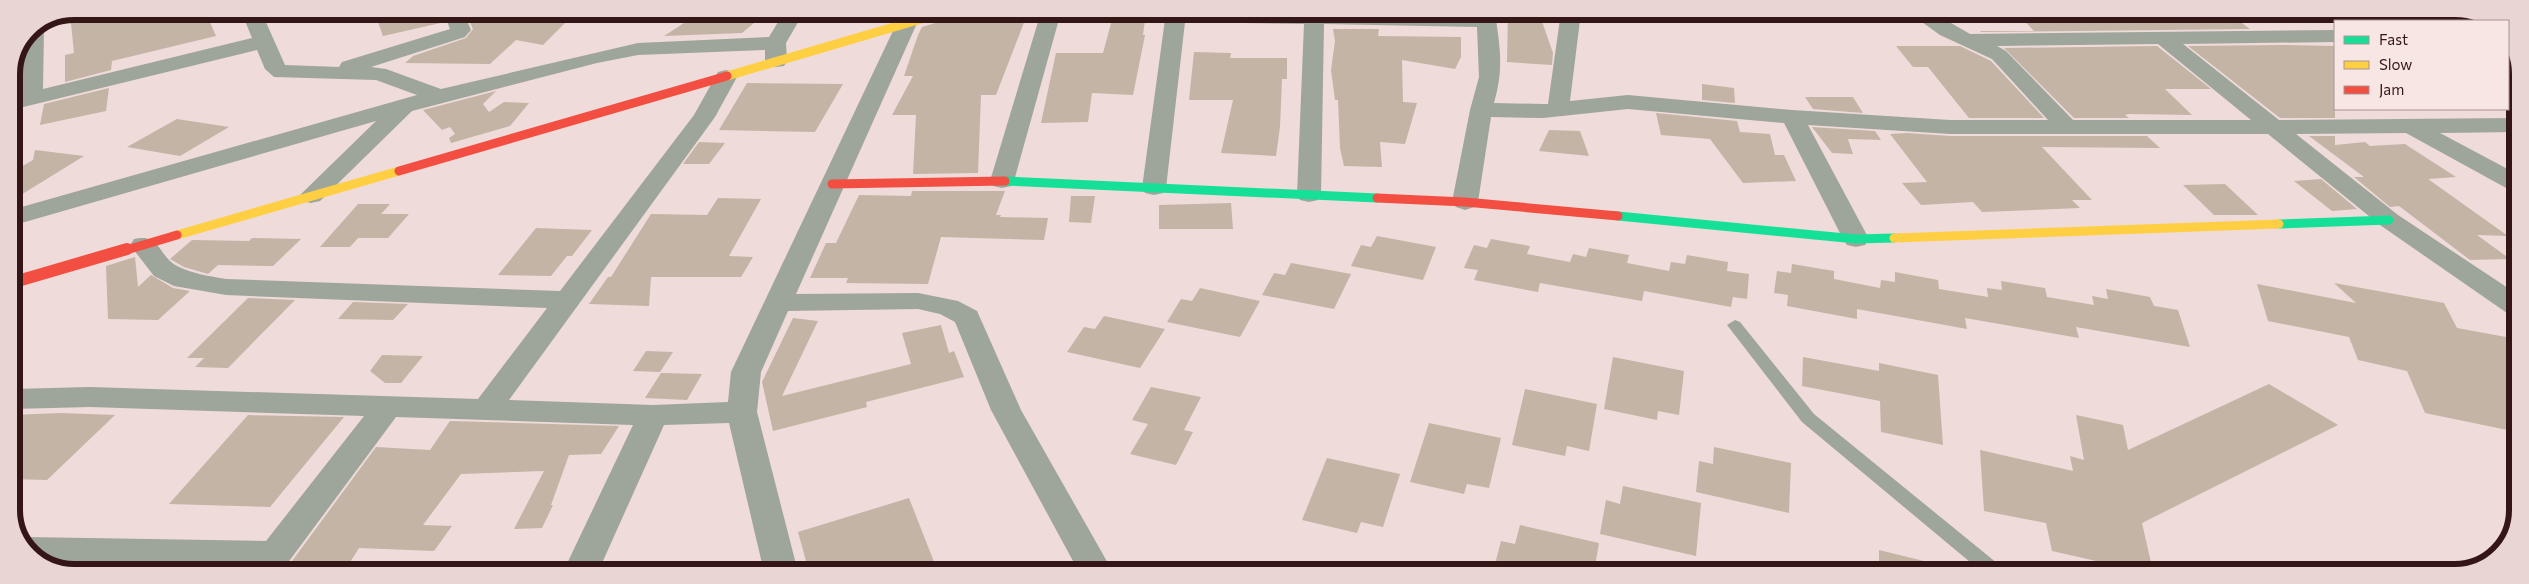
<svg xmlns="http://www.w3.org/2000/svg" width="2529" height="584" font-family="Commissioner,sans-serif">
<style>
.building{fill:#c4b4a5}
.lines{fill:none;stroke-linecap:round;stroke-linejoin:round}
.lane{fill:#9ea59a;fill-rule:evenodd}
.street{fill:#9ea59a;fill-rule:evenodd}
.fast{stroke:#16e098;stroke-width:9}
.slow{stroke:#ffcf43;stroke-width:9}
.jam-far1{stroke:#f24e42;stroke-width:9}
.jam{stroke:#f24e42;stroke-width:12}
.rim{fill:none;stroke:#351616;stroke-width:6}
</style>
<rect width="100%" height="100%" fill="#efdbd9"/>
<g class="building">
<polygon points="74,11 205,11 216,36 112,61 111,70 65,82 65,55 74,53 70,13"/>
<polygon points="374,11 441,11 445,22 383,36"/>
<polygon points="465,11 502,11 500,14 573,15 543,45 516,40 490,64 405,63 413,56 466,38 473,29"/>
<polygon points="701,12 767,12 742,33 664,36"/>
<polygon points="987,12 1028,12 996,95 981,95 978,173 913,174 916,115 892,115 913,76 904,76 918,35 922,27 942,21 984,20"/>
<polygon points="1114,12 1146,12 1143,35 1145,35 1133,95 1092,93 1088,122 1041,123 1056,53 1103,53"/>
<polygon points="2016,12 2227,12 2250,29 1981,32 1980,31 2034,31"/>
<polygon points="1508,13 1539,13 1553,53 1552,65 1507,62"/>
<polygon points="1333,29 1379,29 1378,36 1461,37 1461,57 1455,69 1402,60 1403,102 1417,103 1405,144 1380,142 1382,167 1344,166 1340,148 1338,100 1335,100 1331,70 1335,41"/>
<polygon points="2283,45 2335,46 2335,118 2280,118 2188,46"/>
<polygon points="1896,46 1960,46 1991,61 2044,118 1969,118 1928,67 1913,67"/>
<polygon points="2157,46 2211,89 2165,89 2192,115 2129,114 2125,115 2129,118 2074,118 2004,48"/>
<polygon points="1194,52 1231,53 1230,58 1287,58 1287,79 1282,79 1280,127 1276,156 1221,153 1233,100 1189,100"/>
<polygon points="747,83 843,84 815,132 719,130"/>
<polygon points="1702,84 1734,88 1735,103 1702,100"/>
<polygon points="109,88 106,111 40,125 44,104"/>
<polygon points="496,91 483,104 489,112 504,102 529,103 510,126 451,143 449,138 455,134 450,127 442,130 423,110"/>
<polygon points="1805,97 1853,97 1863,113 1813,109"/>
<polygon points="1656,113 1737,121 1740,132 1770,134 1775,155 1784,155 1796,181 1743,183 1710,139 1661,135"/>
<polygon points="177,119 229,127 180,156 127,147"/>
<polygon points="1812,127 1875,131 1881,140 1848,139 1853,154 1832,153"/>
<polygon points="1549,130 1580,131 1589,156 1539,151"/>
<polygon points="1907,133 1950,136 2147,136 2160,148 2042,147 2092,200 2072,200 2080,208 1982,212 1973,202 1921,205 1902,183 1927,182 1890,134"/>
<polygon points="2309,136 2335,136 2335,145 2365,142 2370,146 2405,144 2456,177 2428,179 2508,236 2477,235 2510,259 2470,260 2399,206 2390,207 2354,177 2364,177"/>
<polygon points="699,142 725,143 709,164 683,164"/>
<polygon points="35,150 84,156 11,201 11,173 33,160"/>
<polygon points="2321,179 2357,209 2332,211 2294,181"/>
<polygon points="2225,184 2258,215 2214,215 2183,185"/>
<polygon points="912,191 1005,191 996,215 1001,215 1000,217 1048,218 1044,240 941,237 928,284 846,283 848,278 810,278 826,243 836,243 859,195 911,196"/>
<polygon points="1071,196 1095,196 1091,223 1069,222"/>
<polygon points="718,198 761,199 729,256 753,257 741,277 651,277 649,306 589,304 608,277 611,277 651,214 707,215"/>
<polygon points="1231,203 1233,229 1159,229 1159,205"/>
<polygon points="358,204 390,204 381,214 409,214 388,238 358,238 350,247 320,247"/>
<polygon points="536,228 592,230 572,256 567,256 551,276 498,275"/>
<polygon points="1377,236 1436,247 1423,280 1351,266 1361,245 1371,247"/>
<polygon points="252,238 301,239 273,266 218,265 208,274 184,267 170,259 192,240 249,241"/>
<polygon points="1491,239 1530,246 1527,254 1570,262 1573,254 1586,257 1589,248 1629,255 1627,263 1669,271 1671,262 1685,264 1687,255 1728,262 1727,271 1749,274 1747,299 1733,297 1731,307 1644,291 1642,301 1540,283 1538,292 1474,280 1478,270 1464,268 1474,245 1487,248"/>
<polygon points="135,257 138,287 151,275 173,288 190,291 158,320 108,319 106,266"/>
<polygon points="1291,263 1351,274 1334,309 1262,295 1274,273 1285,275"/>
<polygon points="1792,264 1834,271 1834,279 1880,288 1881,280 1895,282 1895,272 1938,280 1939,289 1988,297 1987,288 2002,290 2001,281 2045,288 2047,297 2094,305 2092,296 2108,299 2106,289 2150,297 2154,306 2178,310 2190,347 2076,327 2079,338 1965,318 1967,329 1857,309 1857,319 1787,306 1788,295 1774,293 1777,271 1791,273"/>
<polygon points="2334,283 2444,303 2457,328 2517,339 2517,432 2425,413 2407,371 2358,360 2349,337 2268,321 2257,284 2356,303"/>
<polygon points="1200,288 1260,301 1240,337 1167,322 1181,299 1192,301"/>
<polygon points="248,298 295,300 228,368 195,367 204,358 187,358"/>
<polygon points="353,302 408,304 393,320 338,319"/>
<polygon points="1104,316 1165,329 1140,368 1067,352 1084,327 1095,329"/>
<polygon points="793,318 818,321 782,396 911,364 902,333 941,325 949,353 954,351 964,377 866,402 867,407 773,431 762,382"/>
<polygon points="646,351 673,352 660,372 633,371"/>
<polygon points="382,355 423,356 401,383 385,383 370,371"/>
<polygon points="1613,357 1684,371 1679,415 1658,411 1657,420 1604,409"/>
<polygon points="1803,357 1879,371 1879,363 1938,375 1943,445 1881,432 1880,401 1802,386"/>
<polygon points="661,373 702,374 687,400 645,398"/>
<polygon points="2269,384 2338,425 2142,523 2152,567 2134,563 2136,570 2052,551 2046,523 1984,511 1980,450 2073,471 2070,456 2084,460 2076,415 2123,425 2128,450"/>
<polygon points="1151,387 1201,397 1184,430 1193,432 1176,465 1130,454 1148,424 1132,420"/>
<polygon points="1525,389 1597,404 1589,451 1567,446 1565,456 1512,445"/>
<polygon points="60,413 115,415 47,480 12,479 12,415"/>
<polygon points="248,415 344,417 270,507 169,504"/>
<polygon points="450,421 619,426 601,454 569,455 551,505 553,505 542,528 514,529 544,471 461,474 423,525 452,526 434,551 359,548 344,572 284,572 376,447 430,450"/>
<polygon points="1429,423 1501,438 1489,488 1467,484 1464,494 1410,482"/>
<polygon points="1714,447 1791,463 1789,513 1696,492 1699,461 1713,464"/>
<polygon points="1327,458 1400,474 1383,527 1361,522 1357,533 1302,520"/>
<polygon points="1623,486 1701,503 1696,556 1600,534 1606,500 1620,504"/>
<polygon points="909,498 938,572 809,572 798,532"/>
<polygon points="1520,525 1599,543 1594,572 1493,572 1501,541 1515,544"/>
<polygon points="1879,550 1940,565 1939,572 1879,572"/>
</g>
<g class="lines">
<polygon class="lane" points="1735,320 1740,322 1814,414 2003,568 2005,573 1982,572 1802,422 1727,325"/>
<g class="street">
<polygon points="241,11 261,11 285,65 339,67 342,62 450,29 443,11 463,11 471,30 465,37 371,67 386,69 441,89 638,43 769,37 784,12 804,12 786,43 787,61 784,66 776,67 768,66 765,61 765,50 638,55 597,63 412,111 320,201 311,203 302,201 299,196 376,121 11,226 11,210 417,95 376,80 274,77 265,69 257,50 11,110 11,96 21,94 23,46 30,30 42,25 44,28 43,89 252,38"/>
<path d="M578,12H624L621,16C609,19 593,19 581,16Z"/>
<path d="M902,12H922L796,294L918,293L958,301L977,311L1021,410L1113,572H1079L991,410L955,322L940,314L918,309L788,311L761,372L757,412L798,572H764L729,423L664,425L598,572H563L633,425L396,417L281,572H249L247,567L48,563L27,551L21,539L26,537L266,541L364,416L90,407L12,409V389L90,387L478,399L547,308L226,295L174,286L154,276L130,245L134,239C161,233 158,256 177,266C193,274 209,276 226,279L560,291L694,115L718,72L726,70L734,72L737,77L715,117L509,400L653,405L728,402L731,372Z"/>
<polygon points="1041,12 1061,12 1014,181 1011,186 1002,188 993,186 990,181"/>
<path d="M1166,12L1475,15V12H1495C1500,49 1504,67 1494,103L1543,104H1548L1561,12H1581L1570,101L1628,95L1792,110L1950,120H2048L1992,59L1940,35L1908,12H1932L1970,34L2335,30V42L2183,44L2279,120L2517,118V132L2440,133L2517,174V191L2508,189L2406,133L2296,134L2398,215L2517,294V316L2507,313L2380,225L2268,134H1950L1808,125L1869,239L1865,245L1856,247L1847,245L1843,239L1784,123L1628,109L1543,118L1491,117L1478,202L1474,207L1465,210L1456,207L1452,202L1470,110L1479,77L1477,27L1324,24L1321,195L1318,200L1309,202L1300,200L1297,195L1304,24L1185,22L1166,188L1163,193L1154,195L1145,193L1142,188ZM2158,44L2251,120H2073L2006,51L1997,46Z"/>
<polygon points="2450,13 2467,13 2482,21 2460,21"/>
</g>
<g class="fast">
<polyline points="1005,181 1377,198"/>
<polyline points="1618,216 1856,239 1894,238"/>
<polyline points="2279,224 2389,220"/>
</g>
<g class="slow">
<polyline points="727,76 945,12"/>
<polyline points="177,235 399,171"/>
<polyline points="1894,238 2279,224"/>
</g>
<g class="jam-far1">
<polyline points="399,171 727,76"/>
<polyline points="832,184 1005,181"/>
<polyline points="1377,198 1465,202 1618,216"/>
<polyline points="123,251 177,235"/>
</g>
<polyline class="jam" points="11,283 127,249"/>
</g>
<path d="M0 0H2529V584H0ZM74 20H2455A54 54 0 0 1 2509 74V510A54 54 0 0 1 2455 564H74A54 54 0 0 1 20 510V74A54 54 0 0 1 74 20Z" fill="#e8d5d4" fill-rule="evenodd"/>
<path class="rim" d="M74 20H2455A54 54 0 0 1 2509 74V510A54 54 0 0 1 2455 564H74A54 54 0 0 1 20 510V74A54 54 0 0 1 74 20Z"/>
<rect x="2334" y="20" width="175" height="90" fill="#f8e6e4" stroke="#aa9392"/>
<rect x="2344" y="36" width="25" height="8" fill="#16e098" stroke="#aa9392"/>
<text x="2379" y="45" font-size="15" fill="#351616">Fast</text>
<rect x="2344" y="61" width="25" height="8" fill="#ffcf43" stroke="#aa9392"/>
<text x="2379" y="70" font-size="15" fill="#351616">Slow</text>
<rect x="2344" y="86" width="25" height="8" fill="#f24e42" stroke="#aa9392"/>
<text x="2379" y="95" font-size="15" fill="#351616">Jam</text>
</svg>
